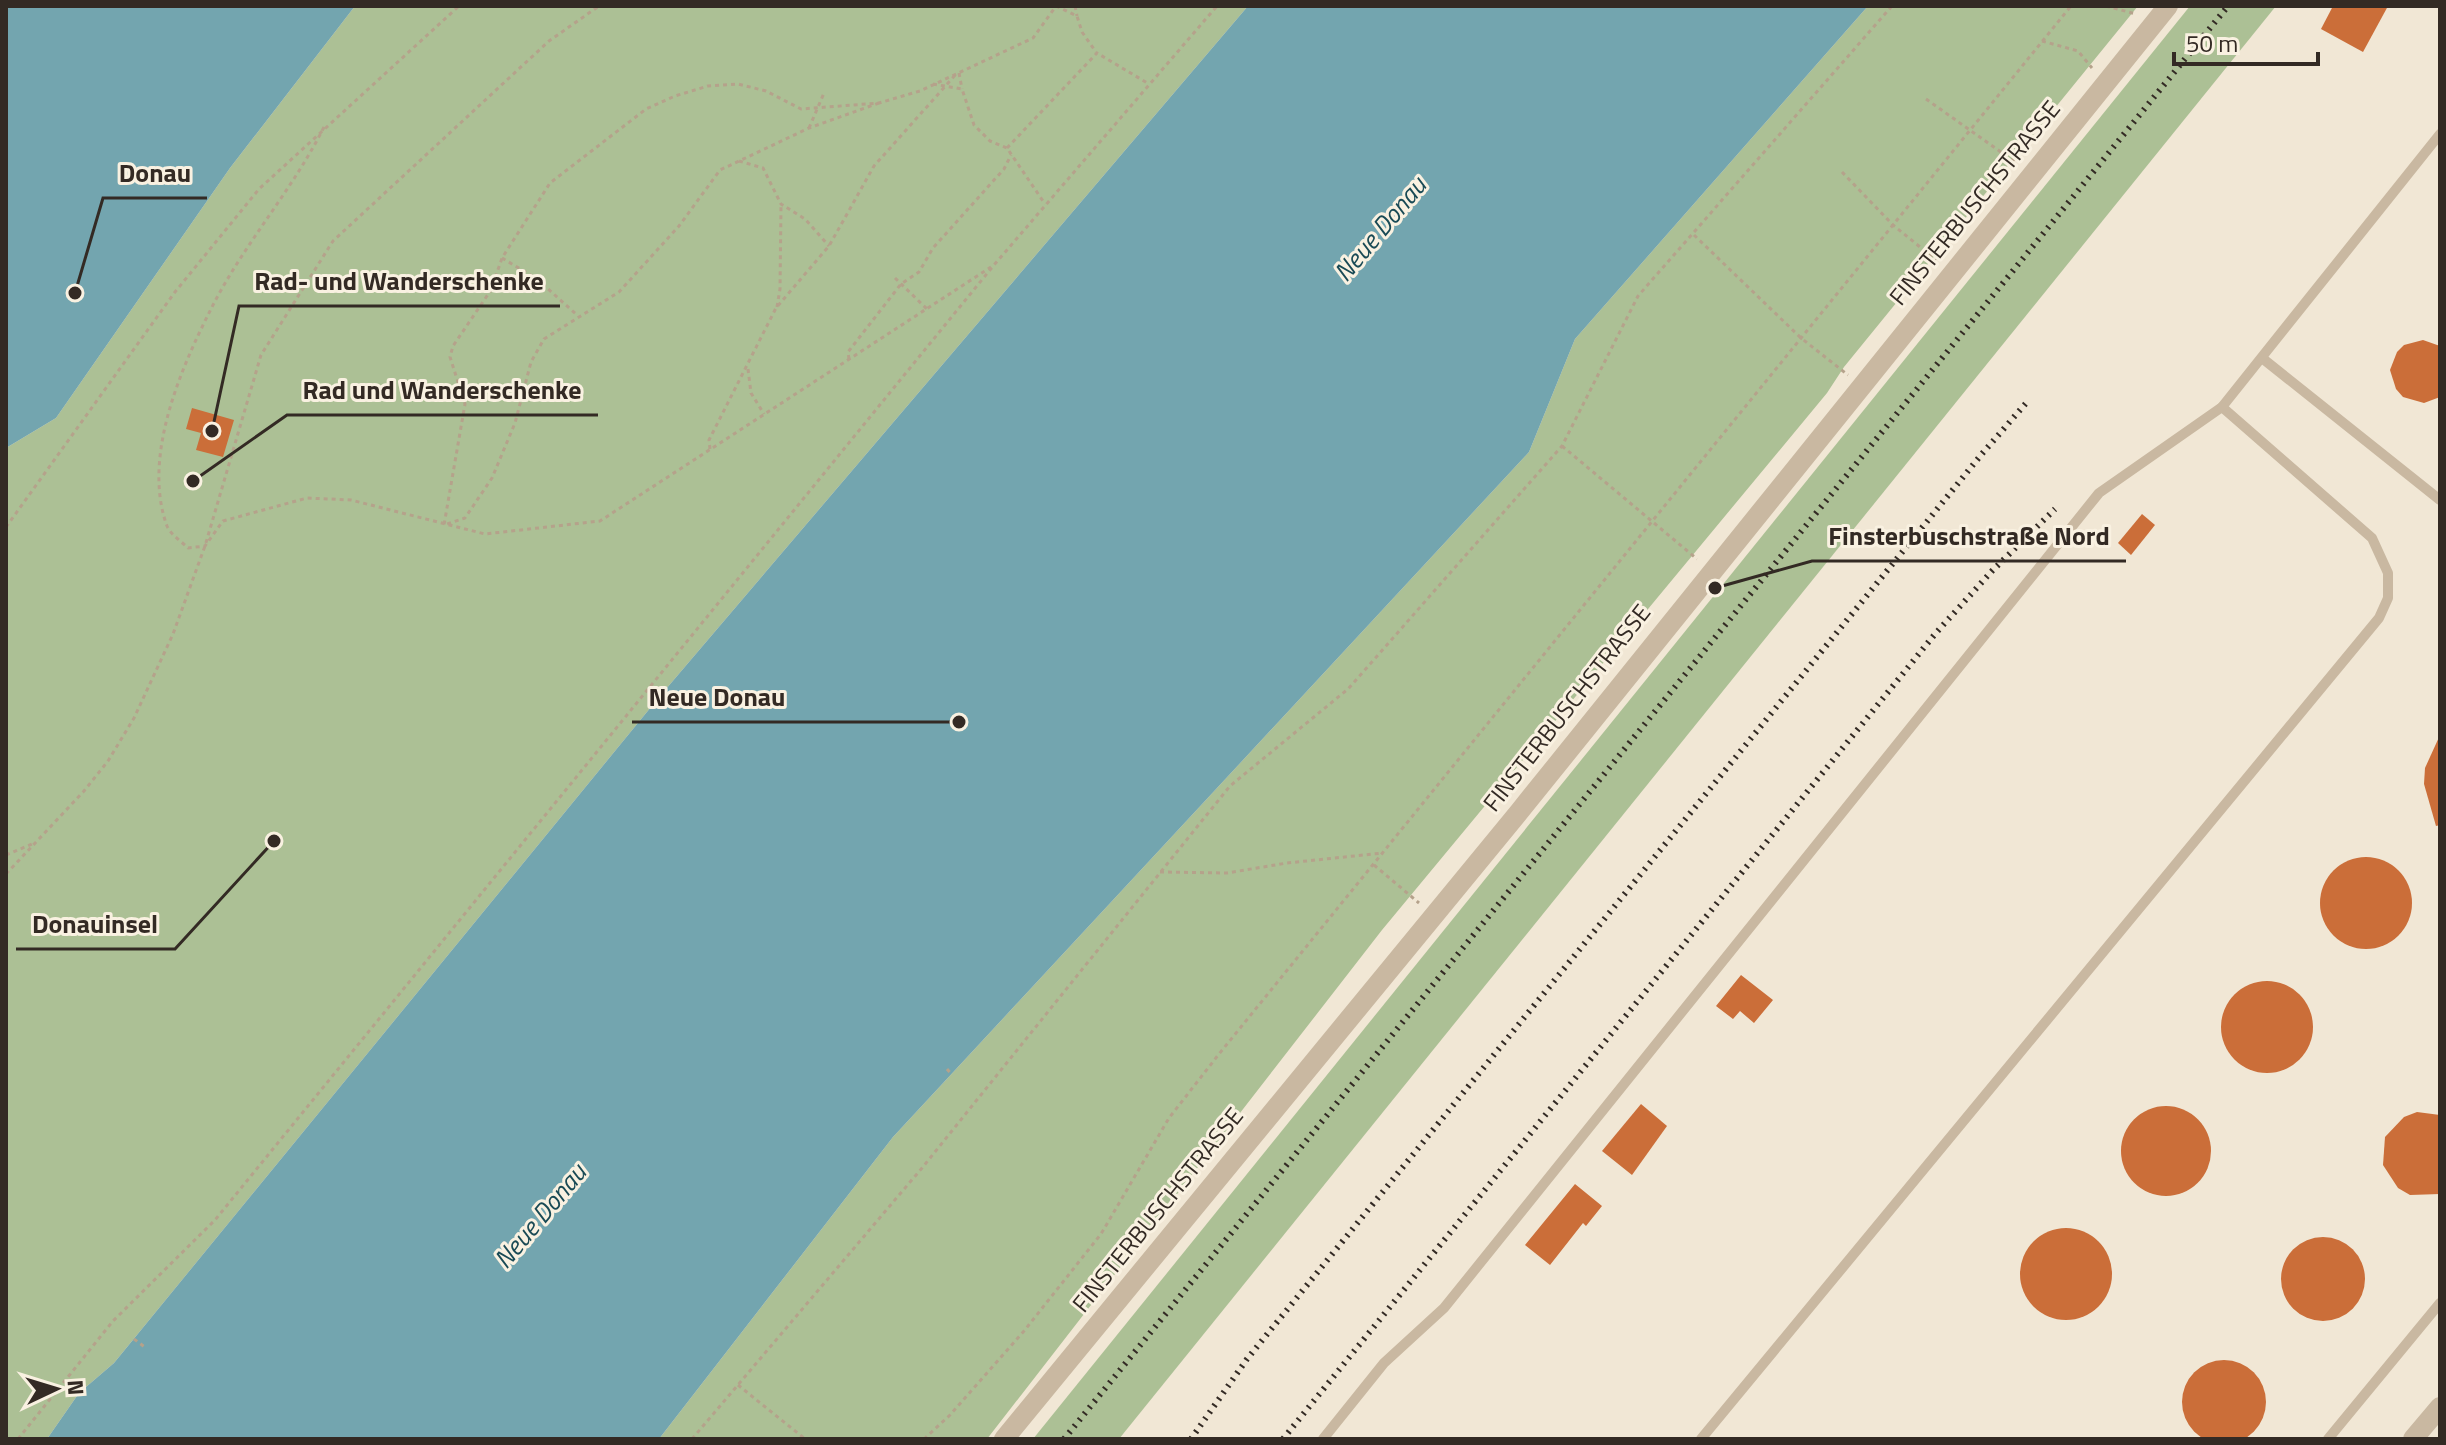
<svg xmlns="http://www.w3.org/2000/svg" width="2446" height="1445" font-family="'Titillium Web',sans-serif">
<style>
.green{fill:#acc095}
.water{fill:#73a5af}
.building{fill:#cb6e39}
.lines{fill:none;stroke-linecap:round;stroke-linejoin:round}
.path{stroke:#b5a28b;stroke-width:3;stroke-dasharray:4 4;stroke-linecap:butt}
.service{stroke:#c9b8a1;stroke-width:10}
.minor{stroke:#c9b8a1;stroke-width:20}
.rail{stroke:#332a24;stroke-width:6;stroke-dasharray:2 6;stroke-linecap:butt}
.labels{text-anchor:middle;stroke-width:6;stroke-linejoin:round;paint-order:stroke}
.street-label{font-size:24px;fill:#332a24;stroke:#f9f1e1}
.water-label{font-size:26px;font-style:italic;fill:#194a55;stroke:#f9f1e1}
.leader{fill:none;stroke:#332a24;stroke-width:3}
.callout-dot{fill:#332a24;stroke:#f9f1e1;stroke-width:3}
.callout-label{font-size:26px;text-anchor:middle;font-weight:bold;fill:#332a24;stroke:#f9f1e1;stroke-width:6;stroke-linejoin:round;paint-order:stroke}
</style>
<rect width="100%" height="100%" fill="#f1e7d5"/>
<g class="green">
<polygon points="355,6 1248,6 660,696 114,1363 79,1393 47,1439 6,1439 6,448 56,418 230,168"/>
<polygon points="1868,6 2138,6 1844,367 1827,393 1382,930 987,1439 659,1439 893,1137 1529,452 1575,339"/>
<polygon points="2190,6 2276,6 1119,1439 1033,1439"/>
</g>
<g class="water">
<polygon points="6,6 355,6 230,168 56,418 6,448"/>
<polygon points="1248,6 1868,6 1575,339 1529,452 893,1137 659,1439 47,1439 79,1393 114,1363 660,696"/>
</g>
<g class="building">
<polygon points="2333,6 2388,6 2363,52 2321,29"/>
<polygon points="2423,340 2440,346 2440,397 2424,403 2403,397 2396,389 2390,370 2397,352 2404,345"/>
<polygon points="192,408 234,420 223,457 196,450 201,433 186,429"/>
<polygon points="2142,514 2155,525 2131,555 2118,543"/>
<polygon points="2440,735 2440,825 2436,826 2424,784 2425,768"/>
<circle cx="2366" cy="903" r="46"/>
<polygon points="1741,975 1773,1000 1754,1023 1740,1011 1733,1019 1716,1006"/>
<circle cx="2267" cy="1027" r="46"/>
<polygon points="1641,1104 1667,1126 1632,1175 1602,1151"/>
<circle cx="2166" cy="1151" r="45"/>
<polygon points="2417,1112 2440,1115 2440,1194 2410,1195 2398,1188 2383,1165 2385,1137 2404,1117"/>
<polygon points="1575,1184 1602,1206 1586,1226 1583,1223 1550,1265 1525,1245"/>
<circle cx="2066" cy="1274" r="46"/>
<circle cx="2323" cy="1279" r="42"/>
<circle cx="2224" cy="1402" r="42"/>
</g>
<g class="lines">
<g class="path">
<polyline points="1056,6 1077,16 1082,32 1096,52"/>
<polyline points="1075,6 1077,16"/>
<polyline points="2106,6 2136,14"/>
<polyline points="2042,41 2078,51 2092,68"/>
<polyline points="959,73 962,89"/>
<polyline points="933,84 962,89 974,125 990,141 1007,148 1045,204"/>
<polyline points="1926,99 2015,162"/>
<polyline points="879,103 809,128 720,170 679,226 619,292 544,339 531,362 515,423 492,478 465,518 444,525 465,404 450,357 453,346 491,290 502,258 550,183 646,109 675,96 708,86 738,84 766,91 801,109 879,103 920,91 1033,38 1056,6"/>
<path d="M324,127C292,191 243,245 211,309C180,370 142,458 167,526C171,535 182,542 188,548L205,546L223,521L307,498L351,500L485,534L600,521L991,267"/>
<polyline points="809,128 824,93"/>
<polyline points="1007,148 1097,53 1149,84"/>
<polyline points="739,161 763,168 781,204 805,219 829,246"/>
<polyline points="1842,172 1893,225 1936,260"/>
<polyline points="1694,235 1801,338 1848,375"/>
<polyline points="502,258 537,279 577,315"/>
<polyline points="895,278 927,309"/>
<polyline points="777,307 780,289 781,204"/>
<polyline points="849,359 848,352 901,284 919,272 933,248 1004,169 1011,155"/>
<polyline points="748,369 751,393 764,414"/>
<polyline points="1562,446 1697,559"/>
<polyline points="710,449 709,440 776,308 829,246 874,166 957,73"/>
<polyline points="6,527 175,292 259,189 459,6"/>
<polyline points="660,696 667,700"/>
<polyline points="6,855 32,844"/>
<polyline points="1374,865 1419,903"/>
<polyline points="1160,872 1227,873 1287,863 1383,853"/>
<polyline points="6,874 84,791 108,761 134,718 173,634 205,546 261,355 333,241 549,41 599,6"/>
<polyline points="947,1069 952,1075"/>
<polyline points="134,1339 146,1348"/>
<polyline points="738,1385 805,1439"/>
<polyline points="18,1439 113,1321 215,1220 994,265 1217,6"/>
<polyline points="692,1439 922,1168 1230,786 1348,689 1562,446 1638,296 1892,6"/>
<polyline points="924,1439 950,1415 1024,1331 1101,1234 1169,1118 1219,1054 2071,6"/>
</g>
<g class="service">
<polyline points="2262,358 2440,500"/>
<polyline points="1323,1439 1384,1363 1444,1308 2099,493 2222,407 2440,134"/>
<polyline points="1701,1439 2379,618 2388,598 2388,573 2372,538 2222,407"/>
<polyline points="2328,1439 2440,1303"/>
</g>
<g class="minor">
<polyline points="1004,1439 1519,812 2168,6"/>
<polyline points="2413,1439 2440,1407"/>
</g>
<g class="rail">
<polyline points="1064,1439 2228,6"/>
<polyline points="1191,1439 1247,1359 1981,455 2027,402"/>
<polyline points="1283,1439 1935,634 1992,571 2055,509"/>
</g>
</g>
<g class="labels">
<g class="street-label">
<text transform="translate(1975 203) rotate(-51)" y="8">FINSTERBUSCHSTRASSE</text>
<text transform="translate(1567 708) rotate(-52)" y="8">FINSTERBUSCHSTRASSE</text>
<text transform="translate(1158 1210) rotate(-51)" y="8">FINSTERBUSCHSTRASSE</text>
</g>
<g class="water-label">
<text transform="translate(1380 229) rotate(-50)" y="9">Neue Donau</text>
<text transform="translate(540 1216) rotate(-50)" y="9">Neue Donau</text>
</g>
</g>
<path class="leader" d="M75 293L103 198H207M212 431L239 306H560M193 481L287 415H598M1715 588L1812 561H2126M959 722L801 722H632M274 841L175 949H16"/>
<g class="callout-dot">
<circle cx="75" cy="293" r="8"/>
<circle cx="212" cy="431" r="8"/>
<circle cx="193" cy="481" r="8"/>
<circle cx="1715" cy="588" r="8"/>
<circle cx="959" cy="722" r="8"/>
<circle cx="274" cy="841" r="8"/>
</g>
<g class="callout-label">
<text x="155" y="182">Donau</text>
<text x="399" y="290">Rad- und Wanderschenke</text>
<text x="442" y="399">Rad und Wanderschenke</text>
<text x="1969" y="545">Finsterbuschstraße Nord</text>
<text x="717" y="706">Neue Donau</text>
<text x="95" y="933">Donauinsel</text>
</g>
<rect width="2446" height="1445" fill="none" stroke="#332a24" stroke-width="16"/>
<g transform="translate(56 1389) rotate(86)" stroke="#f9f1e1" stroke-width="6" paint-order="stroke">
<path d="M0-6L14 30L0 20L-14 30Z" fill="#332a24"/>
<text y="-12" font-size="22" font-weight="bold" text-anchor="middle" fill="#332a24">N</text>
</g>
<path d="M2174 52v12h144v-12" fill="none" stroke="#332a24" stroke-width="4"/>
<text x="2186" y="52" font-size="24" fill="#332a24" stroke="#f9f1e1" stroke-width="6" paint-order="stroke">50 m</text>
</svg>
